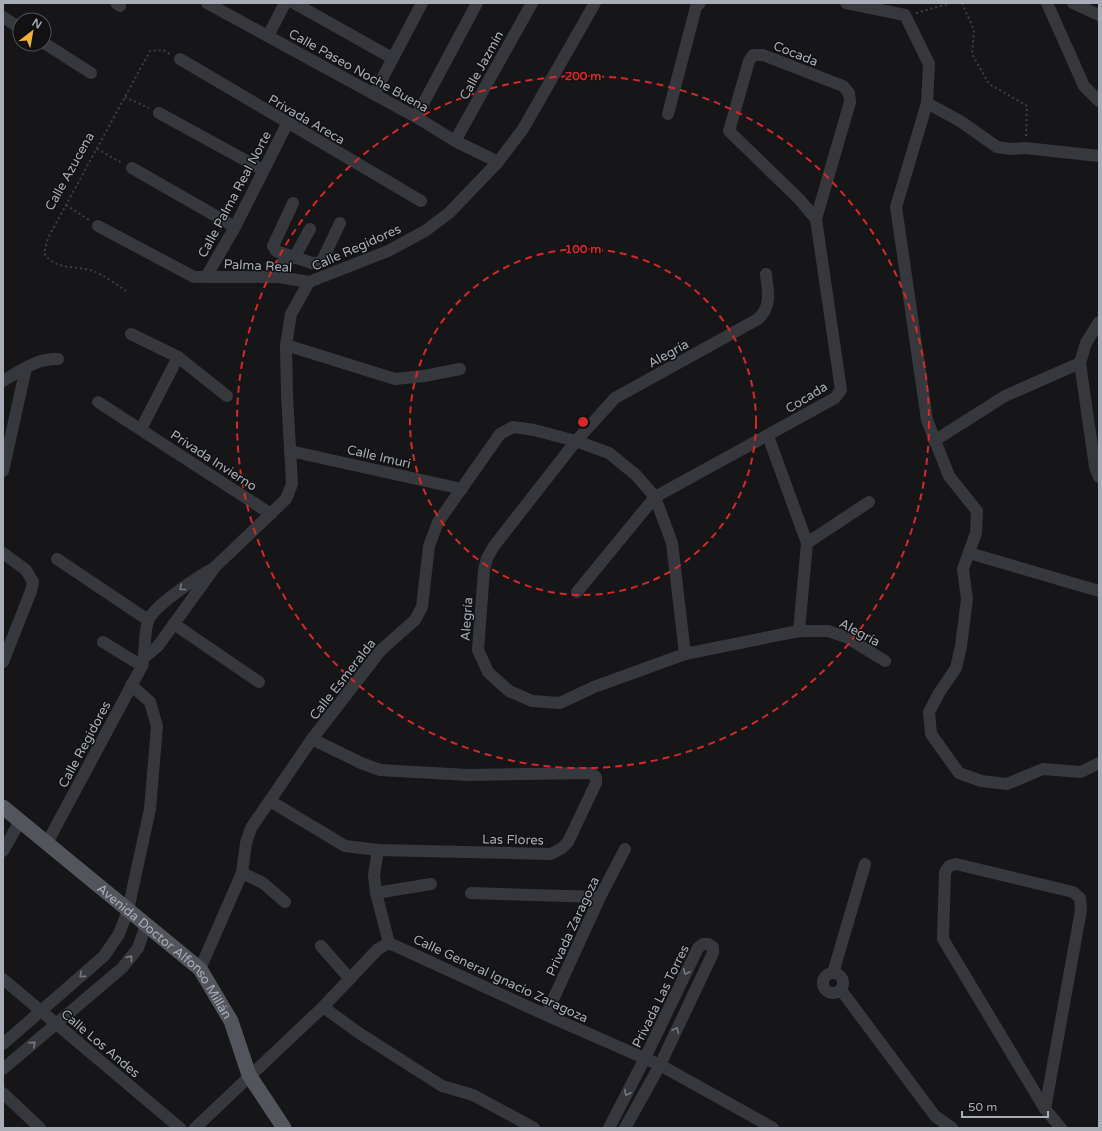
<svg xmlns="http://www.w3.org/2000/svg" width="1102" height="1131" font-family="'Varela Round',sans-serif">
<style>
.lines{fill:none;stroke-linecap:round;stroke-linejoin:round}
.path{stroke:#3d3f44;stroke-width:2;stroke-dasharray:2 3;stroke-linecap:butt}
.minor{stroke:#37383d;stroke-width:12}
.major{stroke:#53555c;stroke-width:15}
.oneway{stroke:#757881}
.ring{fill:none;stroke:#d62828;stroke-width:2;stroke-dasharray:7 5}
.labels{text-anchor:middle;stroke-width:3;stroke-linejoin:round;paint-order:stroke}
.street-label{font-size:13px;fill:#a8adb8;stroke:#111113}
.centre{fill:#d62828;stroke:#111113;stroke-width:2}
.ring-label{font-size:12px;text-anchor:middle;font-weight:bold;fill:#d62828;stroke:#111113;stroke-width:3;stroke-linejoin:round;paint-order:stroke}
</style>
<rect width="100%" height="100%" fill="#161618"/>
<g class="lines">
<g class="path">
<polyline points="962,3 974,30 972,54 989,84 1027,106 1026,137"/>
<polyline points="916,13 951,3"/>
<polyline points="125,97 149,108"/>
<polyline points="97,149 122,163"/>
<polyline points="66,205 89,220"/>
<path d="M126,291C116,284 104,275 93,271C76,265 55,271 44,253L48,238L150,51L163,50L170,54"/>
</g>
<g class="minor">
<polyline points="116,3 120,6"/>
<polyline points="207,3 416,117 455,141 498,162"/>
<polyline points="294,3 392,58"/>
<polyline points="846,3 905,15 929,64 927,103 896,207 927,420 949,476 977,511 976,533 963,569 967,599 961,646 956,668 939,693 929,712 931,734 959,773 981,781 1007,784 1043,769 1081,772 1099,763"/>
<polyline points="1047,3 1084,86 1099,101"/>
<polyline points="1073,3 1099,15"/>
<polyline points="3,17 20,28"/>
<polyline points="268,36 285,3"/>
<polyline points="44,43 91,73"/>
<polyline points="180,59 421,201"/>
<polyline points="374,94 422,3"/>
<polyline points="927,103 960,121 997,147 1011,149 1025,148 1099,156"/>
<polyline points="159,113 263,170"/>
<polyline points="668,114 696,7 700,3"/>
<polyline points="416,117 477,3"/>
<polyline points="455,141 532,3"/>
<polyline points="132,168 235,227"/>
<polyline points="293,203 273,246 276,251 315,264 322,261 340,223"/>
<polyline points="98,226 194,277 279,277 309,282"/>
<polyline points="294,258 310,229"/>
<path d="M766,274C768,292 772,306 758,319L615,398L576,441L494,546L487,558L484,570L478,650L488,672L509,691L532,701L560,703L594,687L685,654L799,631H828L846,637L885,661"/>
<polyline points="206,277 235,227 287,124"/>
<polyline points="279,277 285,255"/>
<polyline points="131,334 178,357 227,396"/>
<polyline points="286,345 395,379 424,376 460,369"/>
<polyline points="1080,363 1095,467 1099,477"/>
<path d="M3,381C20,371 37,358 58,359"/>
<polyline points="98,402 271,514"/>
<polyline points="141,429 178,357"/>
<polyline points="768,436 807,543 799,631"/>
<polyline points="934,441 1005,396 1080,363 1086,343 1099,322"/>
<polyline points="290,451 462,489"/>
<polyline points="3,471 26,368"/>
<polyline points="807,543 869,502"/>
<polyline points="3,553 26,570 33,582 31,591 3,662"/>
<polyline points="969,553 1099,591"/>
<polyline points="57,559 148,620"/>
<polyline points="577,592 655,497 835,398 841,390 816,219 850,102 849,93 843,86 763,55 753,55 749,61 729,131 799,199 816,219"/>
<polyline points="174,624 259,682"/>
<polyline points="103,642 142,666"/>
<polyline points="145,657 158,646 215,567 286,499 292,484 287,395 286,345 291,314 309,282 388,251 425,231 449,213 498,162 523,129 595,3"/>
<polyline points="270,801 345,846 378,850 551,854 562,848 568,842 596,783 596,777 591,773 468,775 380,770 361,763 312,739"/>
<path d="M47,843L142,666C146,652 144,632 148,621C153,606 198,577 212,569"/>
<polyline points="378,850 374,875 376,893 389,943"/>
<polyline points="3,851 20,821"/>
<polyline points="242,873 263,883 285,902"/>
<polyline points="376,893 431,884"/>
<polyline points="471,893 600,897"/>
<polyline points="389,943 546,1015 660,1065 773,1128"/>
<polyline points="321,946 350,979"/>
<polyline points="200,969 242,873 246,843 251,828 312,739 381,650 415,620 422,607 429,546 438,522 500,434 513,427 534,430 576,441 609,453 636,475 655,497 672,543 685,654"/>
<circle cx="833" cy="983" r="10"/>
<polyline points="833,973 865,864"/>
<polyline points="3,979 180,1128"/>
<polyline points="841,990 935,1116 952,1128"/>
<polyline points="323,1007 359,1033 442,1086 473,1095 534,1128"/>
<polyline points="546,1015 600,897 625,849"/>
<polyline points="3,1044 104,956 119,934 128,910 150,809 157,726 150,702 131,685"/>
<polyline points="3,1069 122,968 138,948 146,925"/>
<polyline points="3,1093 40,1128"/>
<polyline points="1045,1109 1081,910 1080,898 1073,892 956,864 949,866 945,872 943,939 1045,1109 1061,1128"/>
<polyline points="195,1128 323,1007 378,949 389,943"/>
<polyline points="609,1128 645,1058 698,948 703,944 708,944 713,947 713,953 660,1065 625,1128"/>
</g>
<path class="major" id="s1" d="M3,807L200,969L231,1021L249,1075L284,1128"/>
</g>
<defs><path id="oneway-chevron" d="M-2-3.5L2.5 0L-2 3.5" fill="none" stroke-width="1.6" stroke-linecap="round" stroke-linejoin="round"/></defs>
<g class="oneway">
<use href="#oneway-chevron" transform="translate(182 588) rotate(142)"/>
<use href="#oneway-chevron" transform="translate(130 958) rotate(-51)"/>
<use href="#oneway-chevron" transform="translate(686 972) rotate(115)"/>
<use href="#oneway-chevron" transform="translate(82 975) rotate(139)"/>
<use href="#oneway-chevron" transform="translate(676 1030) rotate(-65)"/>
<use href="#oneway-chevron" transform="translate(33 1044) rotate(-41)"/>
<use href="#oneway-chevron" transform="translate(627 1093) rotate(117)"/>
</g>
<g class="ring">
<circle cx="583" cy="422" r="173"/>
<circle cx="583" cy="422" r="346"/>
</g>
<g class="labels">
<g class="street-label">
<text transform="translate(796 53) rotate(22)" y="5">Cocada</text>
<text transform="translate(481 65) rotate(-61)" y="5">Calle Jazmín</text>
<text transform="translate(359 70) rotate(29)" y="5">Calle Paseo Noche Buena</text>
<text transform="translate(307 119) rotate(30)" y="5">Privada Areca</text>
<text transform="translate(69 171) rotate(-61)" y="5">Calle Azucena</text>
<text transform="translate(234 194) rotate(-62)" y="5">Calle Palma Real Norte</text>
<text transform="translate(356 247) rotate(-24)" y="5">Calle Regidores</text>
<text transform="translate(258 265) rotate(3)" y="5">Palma Real</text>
<text transform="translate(668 353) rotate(-29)" y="5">Alegría</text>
<text transform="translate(806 397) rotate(-32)" y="5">Cocada</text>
<text transform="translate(379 456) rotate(13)" y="5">Calle Imuri</text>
<text transform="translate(214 460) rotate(33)" y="5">Privada Invierno</text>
<text transform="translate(466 619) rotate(-86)" y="5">Alegría</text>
<text transform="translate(860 632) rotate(28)" y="5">Alegría</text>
<text transform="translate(342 679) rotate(-52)" y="5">Calle Esmeralda</text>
<text transform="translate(84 744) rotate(-62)" y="5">Calle Regidores</text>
<text transform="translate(513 839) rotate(1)" y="5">Las Flores</text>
<text transform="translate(572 926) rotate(-65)" y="5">Privada Zaragoza</text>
<text dy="5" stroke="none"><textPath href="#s1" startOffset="218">Avenida Doctor Alfonso Millán</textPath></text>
<text transform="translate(501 978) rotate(25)" y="5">Calle General Ignacio Zaragoza</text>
<text transform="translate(660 996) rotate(-64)" y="5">Privada Las Torres</text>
<text transform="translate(101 1043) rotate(40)" y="5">Calle Los Andes</text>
</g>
</g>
<circle cx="583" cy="422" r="6" class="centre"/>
<g class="ring-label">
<text x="583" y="80">200 m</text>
<text x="583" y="253">100 m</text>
</g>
<rect width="1102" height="1131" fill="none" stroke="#a8adb8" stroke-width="8"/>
<g transform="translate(32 32) rotate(31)"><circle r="19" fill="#111113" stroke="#4d4f55"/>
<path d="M0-3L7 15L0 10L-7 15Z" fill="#f2b134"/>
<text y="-6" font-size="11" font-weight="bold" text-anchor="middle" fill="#a8adb8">N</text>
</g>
<path d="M962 1111v6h86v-6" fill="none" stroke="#a8adb8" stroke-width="2"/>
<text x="968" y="1111" font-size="12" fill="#a8adb8" stroke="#111113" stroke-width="3" paint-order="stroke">50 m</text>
</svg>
